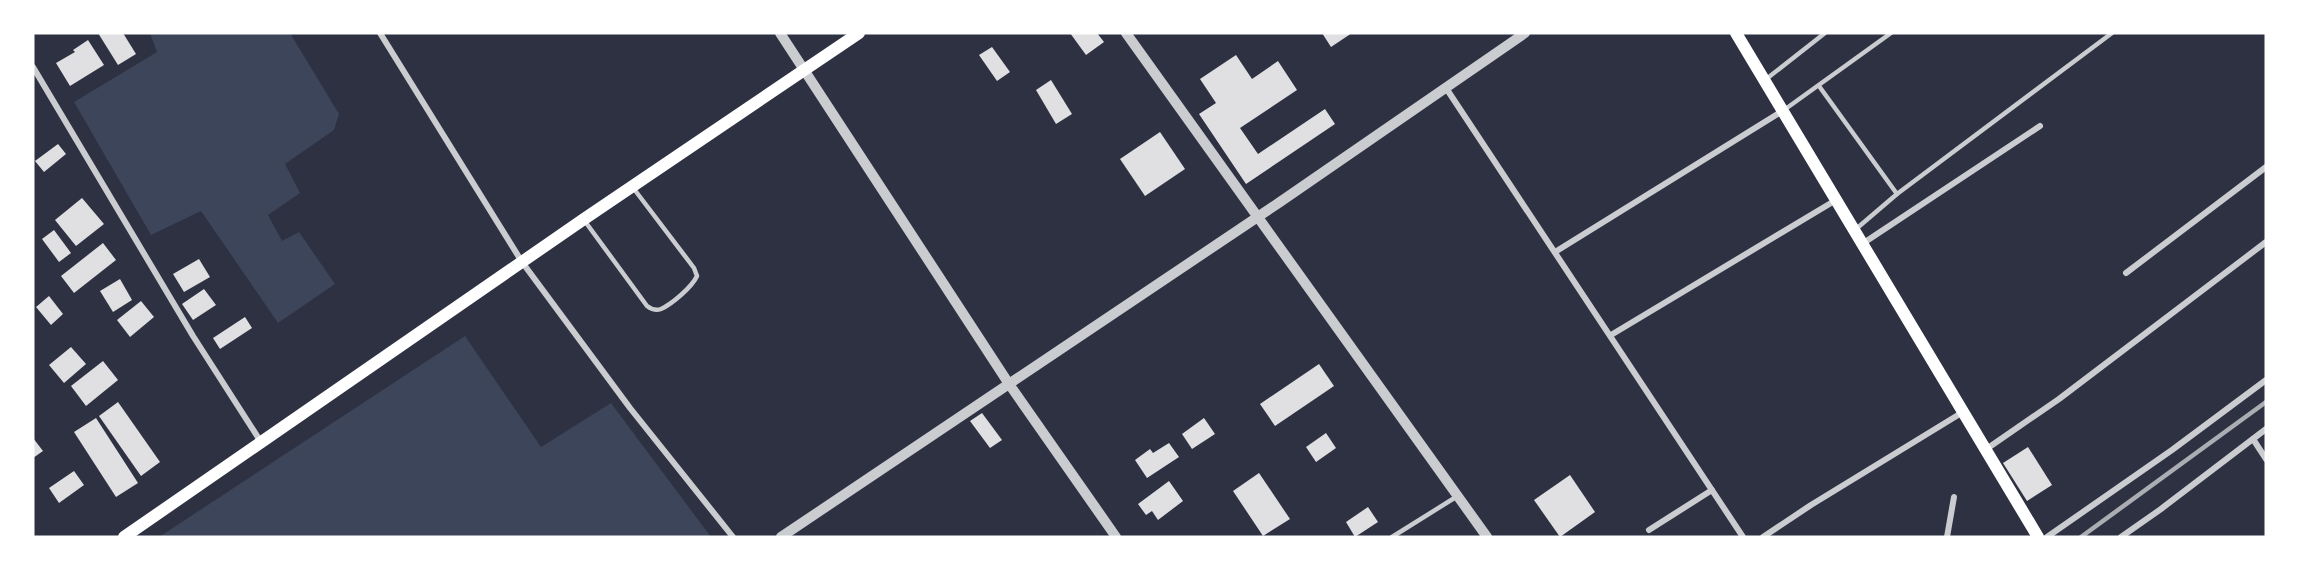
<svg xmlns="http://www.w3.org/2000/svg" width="2299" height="570" viewBox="0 0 2299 570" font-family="Arial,sans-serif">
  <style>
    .green { fill: #3c4559 }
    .building { fill: #e0e0e3 }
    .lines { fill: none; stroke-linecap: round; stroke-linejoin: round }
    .service { stroke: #caccd0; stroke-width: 4.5 }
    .minor { stroke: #caccd0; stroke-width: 6 }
    .tertiary { stroke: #caccd0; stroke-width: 10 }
    .secondary { stroke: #fff; stroke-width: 12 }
    .rail { stroke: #abadb3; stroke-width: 4.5 }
  </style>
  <rect width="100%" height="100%" fill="#2d3142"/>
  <g class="green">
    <polygon points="150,33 290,33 339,114 334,130 285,164 300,193 268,215 282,241 299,232 335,284 278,323 201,211 151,235 74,102 157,52"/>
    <polygon points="465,336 541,447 611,403 711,537 159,537"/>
  </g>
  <g class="building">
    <polygon points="98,33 123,33 136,54 118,65"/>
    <polygon points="1070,33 1097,33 1104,42 1086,55"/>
    <polygon points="1322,33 1352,33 1331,47"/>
    <polygon points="88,40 104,65 70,86 56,63 75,52 73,50"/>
    <polygon points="992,47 1010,72 997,81 979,55"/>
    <polygon points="1236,55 1252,79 1278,61 1297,90 1240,128 1258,154 1325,109 1335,124 1246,184 1199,114 1216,103 1200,79"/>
    <polygon points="1051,80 1072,114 1056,124 1036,90"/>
    <polygon points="1160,132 1185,169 1145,196 1120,159"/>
    <polygon points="58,144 66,154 44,172 35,161"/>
    <polygon points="82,198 104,224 76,246 55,220"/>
    <polygon points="54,230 71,253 59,262 42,239"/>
    <polygon points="103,243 116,260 74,293 61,276"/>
    <polygon points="199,259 210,277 184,292 173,274"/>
    <polygon points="120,279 132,300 113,312 100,291"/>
    <polygon points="204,289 216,305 193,320 182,304"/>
    <polygon points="49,296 63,314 51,325 36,307"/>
    <polygon points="141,301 154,317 130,337 117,320"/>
    <polygon points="245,317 252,328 220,349 213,338"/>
    <polygon points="71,347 86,364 64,383 49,365"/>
    <polygon points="103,361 118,380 86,406 71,386"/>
    <polygon points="1319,364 1334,386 1275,426 1260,404"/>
    <polygon points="118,402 160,462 141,476 99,416"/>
    <polygon points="982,413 1002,440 990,448 970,421"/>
    <polygon points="96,418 138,483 116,497 74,432"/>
    <polygon points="1204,418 1215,434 1192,449 1182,434"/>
    <polygon points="1326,433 1336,448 1316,462 1306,447"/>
    <polygon points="33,438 43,451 33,458"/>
    <polygon points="1169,443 1179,457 1147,478 1135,460 1150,449 1153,453"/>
    <polygon points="2028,447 2052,485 2027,501 2003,463"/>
    <polygon points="74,471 84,485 59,503 49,488"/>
    <polygon points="1259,473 1290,519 1263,536 1233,491"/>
    <polygon points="1570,475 1595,512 1560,537 1534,500"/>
    <polygon points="1169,481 1183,501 1158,520 1152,511 1146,515 1138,504"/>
    <polygon points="1368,507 1378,522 1355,537 1346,522"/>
  </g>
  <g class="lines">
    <g class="service">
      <polyline points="1765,80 1825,33"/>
      <polyline points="1819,86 1897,194"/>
      <polyline points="1784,110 1891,33"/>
      <path d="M 584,220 L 647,306 C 651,309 656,311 661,309 C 672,304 692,287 697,276 L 694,268 L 634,189"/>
      <polyline points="1856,229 1897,194 2112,33"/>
      <polyline points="1392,537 1456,497"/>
    </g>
    <g class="minor">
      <polyline points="380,33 522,262 630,408 733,537"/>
      <polyline points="33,67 193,336 261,442"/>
      <polyline points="1446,88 1743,537"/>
      <polyline points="1862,244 2040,126"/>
      <polyline points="1555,252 1784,110"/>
      <polyline points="2126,273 2266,167"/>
      <polyline points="1611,335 1836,200"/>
      <polyline points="2253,439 2266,459"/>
      <polyline points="1985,450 2059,399 2266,242"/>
      <polyline points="1649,530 1712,490"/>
      <polyline points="1763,537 1811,505 1963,412"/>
      <polyline points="1947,537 1954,497"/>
      <polyline points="2047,537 2172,450 2266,380"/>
      <polyline points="2121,537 2161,509 2266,429"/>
    </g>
    <g class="tertiary">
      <polyline points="780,33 1009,384 1116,537"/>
      <polyline points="1126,33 1487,537"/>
      <polyline points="781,537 1280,202 1525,33"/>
    </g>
    <g class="secondary">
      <polyline points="1736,33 2038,537"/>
      <polyline points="124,537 584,219 859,33"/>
    </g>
    <polyline class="rail" points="2081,537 2266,402"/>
  </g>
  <rect width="2299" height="570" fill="none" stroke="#ffffff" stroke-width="69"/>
</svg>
